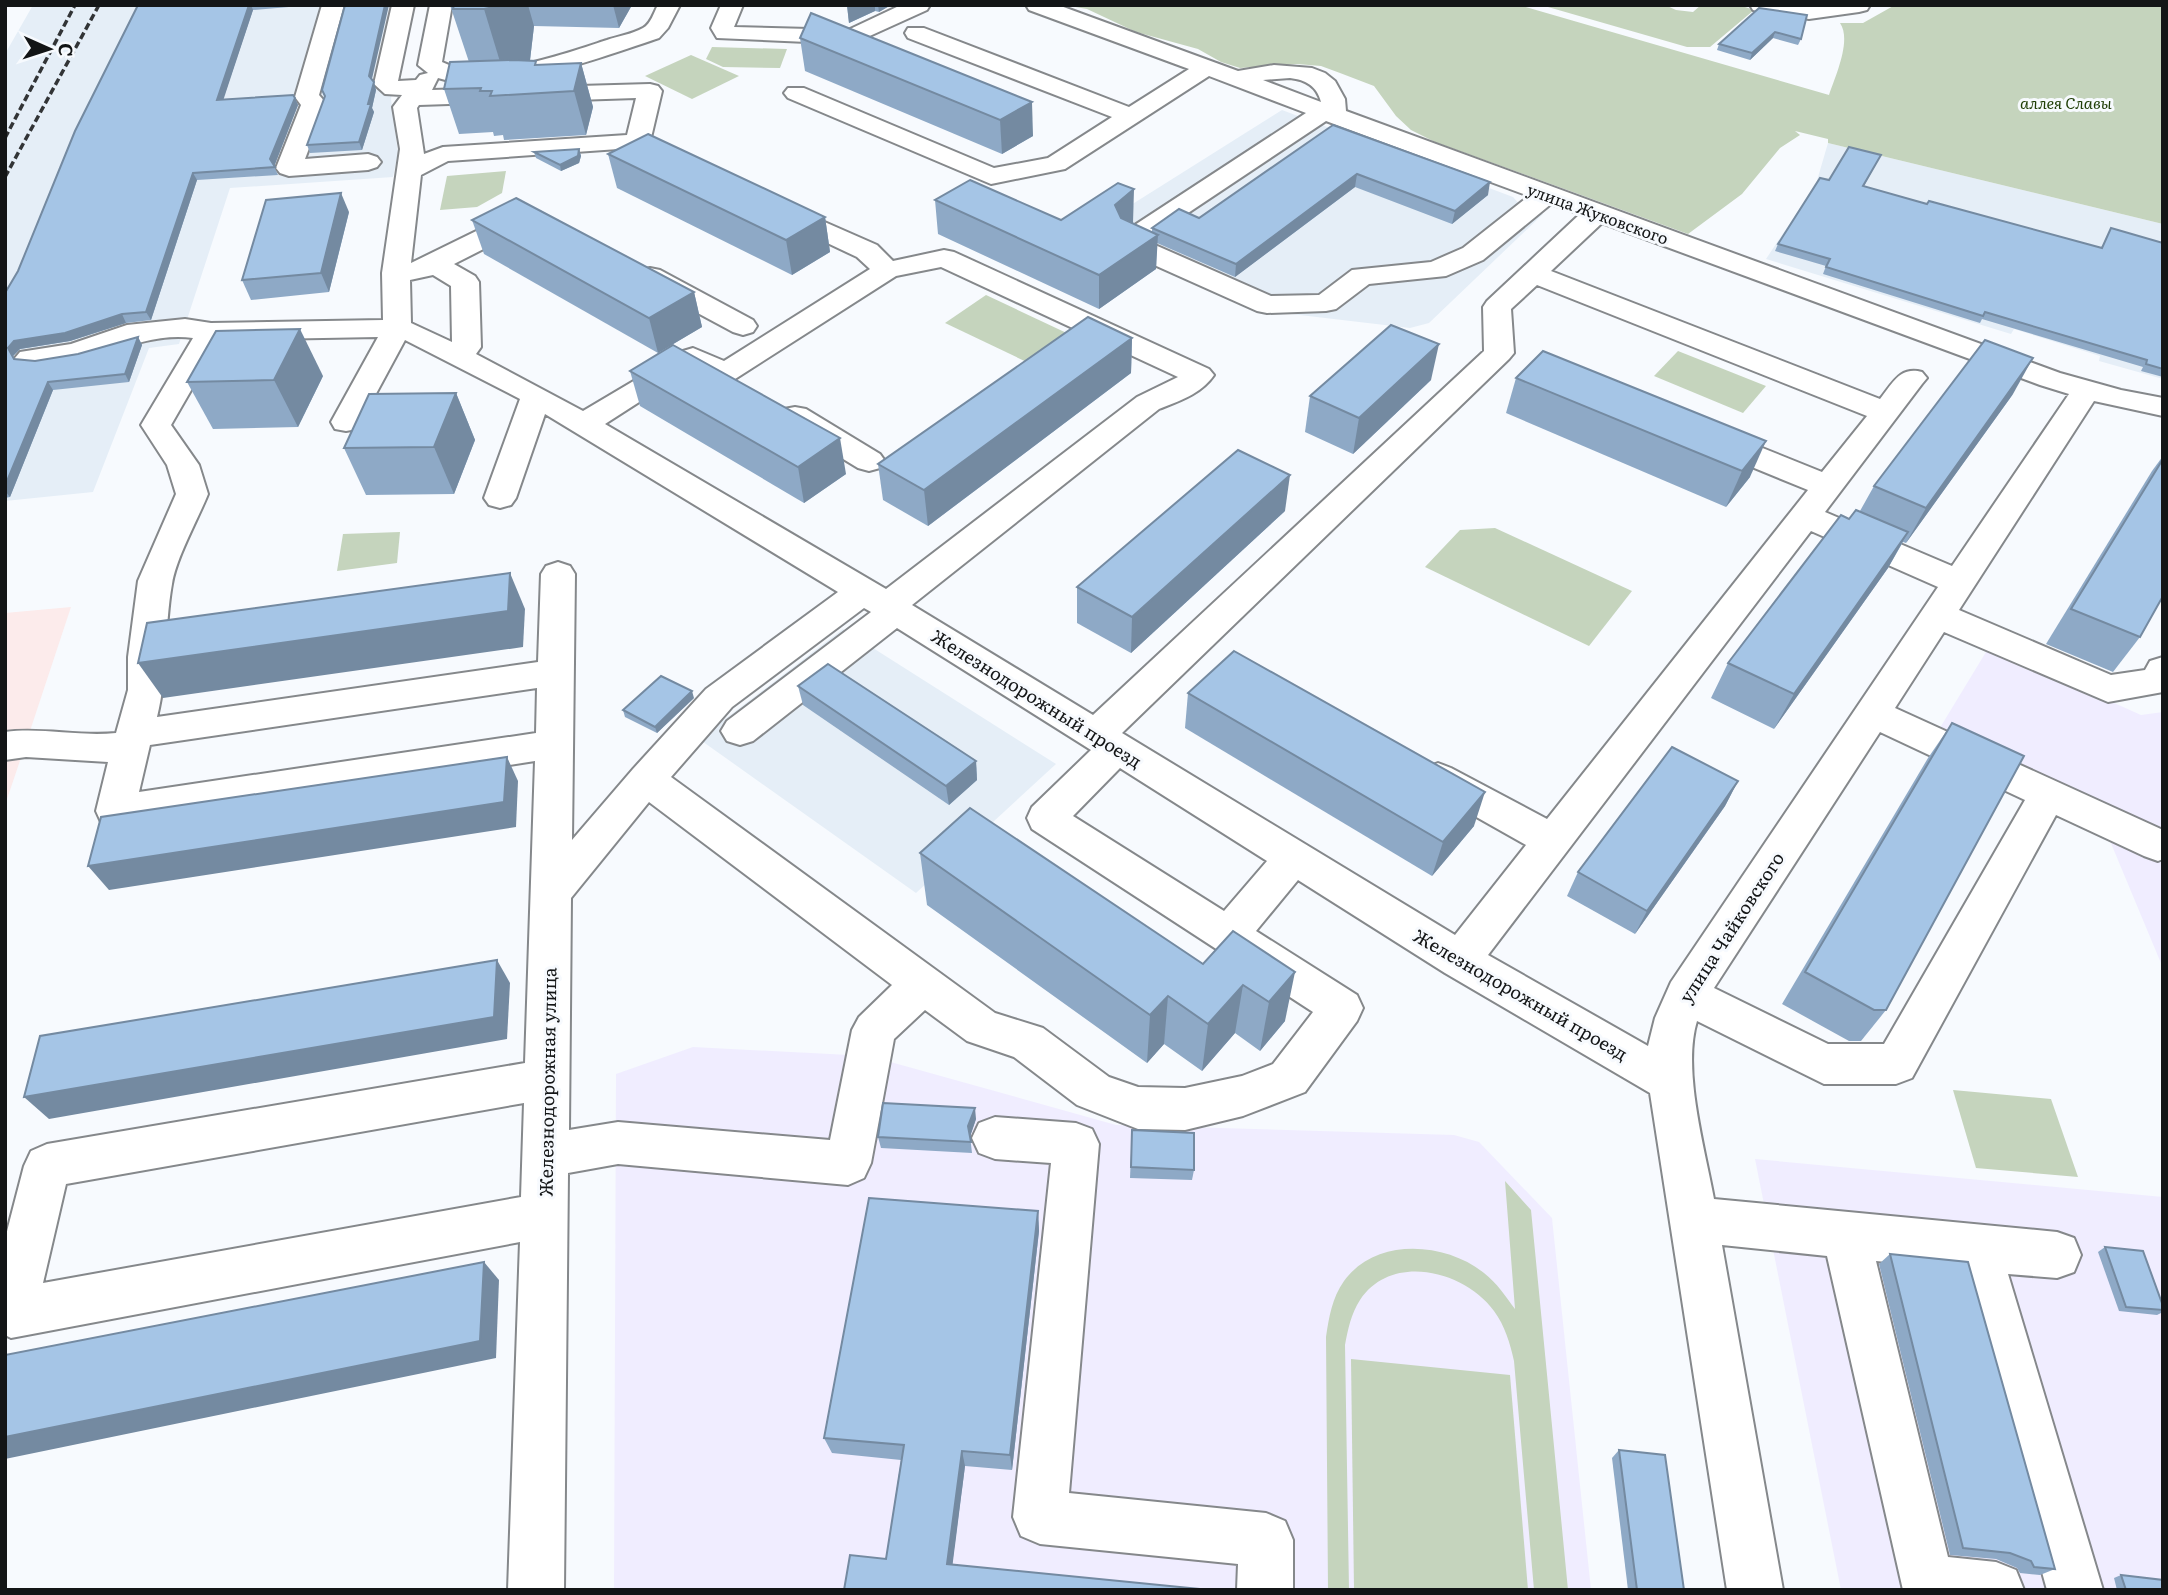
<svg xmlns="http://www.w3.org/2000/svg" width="2168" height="1595" viewBox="0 0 2168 1595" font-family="Literata,serif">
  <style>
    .commercial { fill: #fcebeb }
    .built { fill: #e5eef7 }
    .education { fill: #f0edff }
    .green { fill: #c5d4bd }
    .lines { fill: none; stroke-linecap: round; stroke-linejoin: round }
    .minor-casing { stroke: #85888b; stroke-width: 4 }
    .minor { fill: #fff; fill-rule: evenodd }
    .rail { stroke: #323436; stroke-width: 3.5; stroke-dasharray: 7 3.5; stroke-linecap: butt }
    .wall { fill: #8ea9c6 }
    .shaded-wall { fill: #748aa1 }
    .building { fill: #a5c5e6; stroke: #748aa1; stroke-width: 2 }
    .labels { text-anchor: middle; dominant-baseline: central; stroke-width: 6; stroke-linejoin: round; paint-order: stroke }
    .far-park-label { font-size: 16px; font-style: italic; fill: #1f3e06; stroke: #f7fafe }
    .far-street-label { font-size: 16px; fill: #131516; stroke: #f7fafe }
    .street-label { font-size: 18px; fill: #131516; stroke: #f7fafe }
  </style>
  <rect width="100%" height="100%" fill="#f7fafe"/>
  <polygon class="commercial" points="71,607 26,743 5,805 5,613"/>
  <g class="built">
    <polygon points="33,5 408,5 391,99 398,153 393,177 230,188 179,344 149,348 93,492 5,501 5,54"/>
    <polygon points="1282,110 1513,197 1521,206 1543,214 1429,323 1410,328 1257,310 1096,227"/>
    <polygon points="1828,143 2163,224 2163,379 2099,361 2100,356 2014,329 2011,334 1766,259 1816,184"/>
    <polygon points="843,629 1056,764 916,893 699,739"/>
  </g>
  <g class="education">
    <polygon points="1989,647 2141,715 2163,712 2163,968 2095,805 1938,731"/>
    <polygon points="693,1047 869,1056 1116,1125 1454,1135 1479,1142 1552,1218 1591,1590 614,1590 616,1074"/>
    <polygon points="1755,1159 2163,1197 2163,1590 1841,1590"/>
  </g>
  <g class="green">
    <path d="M 1064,5 L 1519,5 L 1829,95 C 1835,77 1852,40 1840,23 L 1863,23 L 1895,5 L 2163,5 L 2163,224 L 1828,143 L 1828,139 L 1795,131 L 1800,135 L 1780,148 L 1742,194 L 1688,234 L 1435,142 L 1411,130 L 1396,116 L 1374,86 L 1340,73 L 1321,66 L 1297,64 L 1240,68 L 1221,62 L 1198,49 L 1136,32 L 1087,9 Z"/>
    <polygon points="1541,5 1665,5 1676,10 1693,12 1701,5 1739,5 1754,10 1710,47 1687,47"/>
    <polygon points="712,47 787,49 780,68 723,67 706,59"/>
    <polygon points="691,55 739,76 692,99 645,76"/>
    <polygon points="506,171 502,193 477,207 440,210 447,176"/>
    <polygon points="986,295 1073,336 1033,365 945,323"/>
    <polygon points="1678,351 1766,386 1743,413 1654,376"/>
    <polygon points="1495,528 1632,591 1589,646 1425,567 1460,530"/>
    <polygon points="400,532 397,563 337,571 343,534"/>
    <polygon points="1953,1090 2051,1099 2078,1177 1976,1168"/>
    <path d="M 1505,1181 L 1531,1210 L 1568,1590 L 1534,1590 L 1514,1361 C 1510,1343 1505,1326 1494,1311 C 1465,1271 1392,1252 1360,1300 C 1351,1314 1348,1329 1345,1345 L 1349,1590 L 1328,1590 L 1326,1337 C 1329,1317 1332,1298 1344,1281 C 1376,1237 1445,1242 1484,1273 C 1497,1283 1506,1297 1515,1309 Z"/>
    <polygon points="1351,1359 1510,1375 1528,1590 1354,1590"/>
  </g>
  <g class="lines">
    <g class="minor-casing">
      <g id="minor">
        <polygon points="322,5 344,5 319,95 326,103 305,159 368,154 377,157 381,162 377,167 368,170 289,176 280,173 276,168 301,105 295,97"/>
        <path d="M 392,5 L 414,5 L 398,81 L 416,80 L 420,75 L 428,73 L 418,65 L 430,5 L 452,5 L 442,62 C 484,83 564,54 607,40 C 618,36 633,34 643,28 C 651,24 654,12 658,5 L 680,5 L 668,28 L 659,38 C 601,57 498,97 438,78 L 432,90 L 650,84 L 658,86 L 662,91 L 650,142 L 647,147 L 448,161 L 421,175 L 411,263 L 511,214 L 520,212 L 536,214 L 540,220 L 536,226 L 525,228 L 454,264 L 475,276 L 479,282 L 481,347 L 476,354 L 583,411 L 669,360 L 679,357 L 683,351 L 693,348 L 724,361 L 870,269 L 857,257 L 770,216 L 766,210 L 770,204 L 779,202 L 877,245 L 893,261 L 944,250 L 954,252 L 1209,369 L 1214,375 C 1201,394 1179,401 1159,409 L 912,605 L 1093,715 L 1484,351 L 1483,307 L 1487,301 L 1580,214 L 1551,204 L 1483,260 L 1446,276 L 1369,284 L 1336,309 L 1326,311 L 1267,313 L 1257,311 L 1123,251 L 1117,240 L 1121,234 L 1306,113 L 1209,76 L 1065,169 L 991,184 L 788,98 L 784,93 L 788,88 L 804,88 L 994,168 L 1048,158 L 1112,117 L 908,38 L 905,33 L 908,28 L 924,28 L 1129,107 L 1189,69 L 1029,10 L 1026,5 L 1058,5 L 1238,71 L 1274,65 L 1312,68 L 1325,73 L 1335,81 L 1345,99 L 1346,111 L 2060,373 L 2121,390 L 2163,398 L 2163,416 L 2094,401 L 1959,610 L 2111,675 L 2145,670 L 2150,661 L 2163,657 L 2163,692 L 2108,702 L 1944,632 L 1895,708 L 2163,830 L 2163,859 L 2158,861 L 2144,856 L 2056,815 L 1912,1078 L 1896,1084 L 1824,1084 L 1697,1021 C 1682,1070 1705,1149 1714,1199 L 2057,1232 L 2074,1238 L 2081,1255 L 2074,1272 L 2057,1278 L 2008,1274 L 2103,1590 L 2047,1590 L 1958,1269 L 1876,1261 L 1948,1557 L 1996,1562 L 2016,1570 L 2024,1590 L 1903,1590 L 1827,1256 L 1722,1245 L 1783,1590 L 1727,1590 L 1650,1093 L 1445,973 L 1298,880 L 1256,931 L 1357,995 L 1363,1008 L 1357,1021 L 1305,1092 L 1243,1116 L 1185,1130 L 1138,1129 L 1077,1105 L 1014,1057 L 967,1041 L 925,1010 L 894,1039 L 871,1163 L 864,1178 L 848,1185 L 618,1164 L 568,1173 L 564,1590 L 508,1590 L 520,1242 L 11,1338 L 5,1335 L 5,1239 L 24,1166 L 31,1151 L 47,1144 L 525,1063 L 535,761 L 115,826 L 101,822 L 96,811 L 108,762 L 26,757 L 5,760 L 5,732 C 42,727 79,737 116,733 L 128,690 L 128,657 L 138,581 L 176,494 L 167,465 L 141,425 L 193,338 C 135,329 73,378 20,364 L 15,358 L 20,352 L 71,344 L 127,325 L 185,319 L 211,323 L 383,320 L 382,273 L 400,149 L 393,107 L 402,95 L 385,94 L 374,84 ZM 1290,78 C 1306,80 1317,86 1321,102 L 1263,80 ZM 636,98 L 627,135 L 443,147 L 424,154 L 417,108 L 419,105 ZM 1326,121 L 1529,196 L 1463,248 L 1431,262 L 1352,270 L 1319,295 L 1271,296 L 1146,241 ZM 1602,223 L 2040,385 L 2069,394 L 1952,566 L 1825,512 L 1922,384 L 1927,378 L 1922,372 C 1900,366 1893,383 1880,399 L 1551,271 ZM 941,267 L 1178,377 L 1137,397 L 886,589 L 605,424 L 692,368 C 707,376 719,383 735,379 L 896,276 ZM 433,275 L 451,286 L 452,342 L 411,323 L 410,280 ZM 1537,285 L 1867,416 L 1822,472 L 1720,431 L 1709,428 L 1698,431 L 1694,438 L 1698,445 L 1808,490 L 1547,819 L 1451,768 L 1438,763 L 1425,768 L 1419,778 L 1425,788 L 1526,845 L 1455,935 L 1122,733 L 1509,359 L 1514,353 L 1511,309 ZM 378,337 L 331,422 L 335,429 L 346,431 L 357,429 L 405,340 L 520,399 L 484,498 L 489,505 L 500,508 L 511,505 L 516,498 L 545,414 L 838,592 L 706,689 L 633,769 L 572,840 L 575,574 L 570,566 L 558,562 L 546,566 L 541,574 L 538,662 L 157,717 C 168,674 164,628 172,584 C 176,558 198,519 208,494 L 199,465 L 171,425 L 220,340 ZM 1811,531 L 1938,587 L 1671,982 L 1655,1018 L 1648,1046 L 1488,955 ZM 864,608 L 871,612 L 727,721 L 721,731 L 727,741 L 740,745 L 753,741 L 897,628 L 1091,750 L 1032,807 L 1027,818 L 1032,829 L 1313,1012 L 1273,1064 L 1242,1076 L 1185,1088 L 1138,1087 L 1109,1077 L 1043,1028 L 995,1013 L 671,777 L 732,707 ZM 537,688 L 536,733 L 139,792 L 150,745 ZM 1880,732 L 2025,800 L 1884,1044 L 1828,1044 L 1714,988 ZM 1120,768 L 1267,861 L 1224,911 L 1073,816 ZM 649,802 L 892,985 L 859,1017 L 852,1030 L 830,1140 L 618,1122 L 569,1130 L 571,898 ZM 524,1103 L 521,1197 L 43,1283 L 66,1184 Z"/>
        <polygon points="721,5 743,5 734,27 848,30 901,5 930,5 927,10 852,44 717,38 711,28"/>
        <polygon points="1750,5 1870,5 1867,10 1859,12 1809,19 1761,12 1753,10"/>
        <polygon points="650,268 660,270 753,320 757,326 753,332 743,335 733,332 640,282 636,276 640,270"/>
        <polygon points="795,407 806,409 880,454 885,461 880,468 869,471 858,468 784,423 780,416 784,409"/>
        <polygon points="995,1117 1076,1123 1092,1129 1099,1144 1069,1493 1266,1513 1285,1521 1293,1540 1293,1590 1237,1590 1238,1564 1040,1544 1021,1536 1013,1517 1051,1163 995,1159 979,1153 972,1138 979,1123"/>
      </g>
    </g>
    <use href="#minor" class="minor"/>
    <g class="rail">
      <polyline points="5,138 75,5"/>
      <polyline points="5,177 99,5"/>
    </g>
  </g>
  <g class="wall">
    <polygon points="138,5 312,5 253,10 223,99 295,98 298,105 274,166 278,175 197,180 151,320 126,323 70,341 20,349 13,356 14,359 35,361 78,354 138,337 142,345 129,382 53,390 10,497 5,498 5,293 18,271"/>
    <polygon points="450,5 632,5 619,28 534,26 530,60 526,61 537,65 581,63 593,107 586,135 504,140 503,135 494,136 493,132 459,134 444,89 469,62"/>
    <polygon points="847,5 891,5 879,12 875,11 849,23"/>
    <polygon points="1759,8 1801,39 1798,45 1773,38 1750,60 1717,50 1719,44"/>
    <polygon points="811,13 1033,136 1002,154 805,71 800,38"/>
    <polygon points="372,80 376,90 372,108 374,112 362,150 310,153 307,145 325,98 322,90"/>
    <polygon points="1333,125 1488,195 1452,224 1355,187 1235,277 1157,243 1156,269 1099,309 938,234 935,200 1061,220 1133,223 1152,232 1152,228 1199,218"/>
    <polygon points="579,149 581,156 579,163 561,171 536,158 534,152"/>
    <polygon points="608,154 825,217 830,252 792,275 617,188"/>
    <polygon points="1881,155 1864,186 1927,204 2102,248 2111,228 2163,243 2163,377 2141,371 2143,367 1982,319 1980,323 1823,274 1826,266 1775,251 1778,244 1829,180"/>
    <polygon points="349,212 329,292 251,300 242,280"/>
    <polygon points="472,220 694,292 702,327 658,353 484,254"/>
    <polygon points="1132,338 1131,373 928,526 883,500 878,464"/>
    <polygon points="1543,351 1750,477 1726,507 1506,413 1516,378"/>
    <polygon points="630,371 846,474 804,503 640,406"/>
    <polygon points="323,376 298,427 213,429 187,382"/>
    <polygon points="1431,380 1353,454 1305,432 1310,396"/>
    <polygon points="456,393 475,440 454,494 366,495 344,448"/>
    <polygon points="2013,394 1906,543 1903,542 1888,568 1774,729 1711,698 1728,663 1849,519 1860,511 1874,486"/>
    <polygon points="2163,456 2140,637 2113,672 2046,644 2152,471"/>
    <polygon points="1285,511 1131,653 1077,623 1077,587"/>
    <polygon points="798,686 976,761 977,780 949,805 803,705"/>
    <polygon points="1188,693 1474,826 1432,876 1185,728"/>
    <polygon points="694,698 657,733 625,717 623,710"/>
    <polygon points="1952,723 1886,1010 1861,1041 1849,1041 1782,1004 1928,758"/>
    <polygon points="1738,781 1725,806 1635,934 1567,896 1578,872"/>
    <polygon points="920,853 1203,964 1233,931 1285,1021 1260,1051 1235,1033 1202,1071 1164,1044 1147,1063 927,905"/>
    <polygon points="976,1119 970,1136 972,1153 881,1148 878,1137"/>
    <polygon points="1132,1130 1194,1170 1192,1180 1130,1178"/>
    <polygon points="1038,1211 1039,1231 1012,1470 965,1466 952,1565 886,1559 901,1460 832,1453 824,1438"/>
    <polygon points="2105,1247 2163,1306 2163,1312 2157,1315 2119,1311 2098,1252"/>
    <polygon points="1890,1254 2055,1569 2040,1575 2020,1573 2017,1568 1996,1559 1950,1555 1879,1264"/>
    <polygon points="1619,1450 1684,1590 1628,1590 1612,1458"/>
    <polygon points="2121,1575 2163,1590 2117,1590 2114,1578"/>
  </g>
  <g class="shaded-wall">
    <polygon points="249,5 251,5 253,10 221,107 217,100"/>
    <polygon points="385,5 389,5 371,83 369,76"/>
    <polygon points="504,5 528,5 534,26 530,60 501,65 484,9"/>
    <polygon points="613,5 632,5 619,28"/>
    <polygon points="847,5 875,5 875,11 849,23"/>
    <polygon points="878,5 891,5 879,12"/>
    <polygon points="1775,32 1773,38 1750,60 1752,53"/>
    <polygon points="581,63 593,107 586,135 574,91"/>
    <polygon points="374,82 376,90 372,108 374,112 362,150 359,142"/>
    <polygon points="295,98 298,105 274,167 270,159"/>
    <polygon points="1032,102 1033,136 1002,154 1000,120"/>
    <polygon points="579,149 581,156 579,163 561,171 560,165"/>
    <polygon points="193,173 197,180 151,320 146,312"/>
    <polygon points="1357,174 1355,187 1235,277 1236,264"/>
    <polygon points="1490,182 1488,195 1452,224 1455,211"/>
    <polygon points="1134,189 1133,223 1115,239 1115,205"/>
    <polygon points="341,193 349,212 329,292 321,273"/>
    <polygon points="825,217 830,252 792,275 786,240"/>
    <polygon points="1158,235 1156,269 1099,309 1099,275"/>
    <polygon points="694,292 702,327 658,353 649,318"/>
    <polygon points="122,314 126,323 70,341 20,349 13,356 8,348 14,341"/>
    <polygon points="300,329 323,376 298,427 274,380"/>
    <polygon points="138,337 142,345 129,382 125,374"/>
    <polygon points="1132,338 1131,373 928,526 924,490"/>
    <polygon points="1439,344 1431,380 1353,454 1359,418"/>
    <polygon points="2033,358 2013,394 1906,543 1926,508"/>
    <polygon points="48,382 53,390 10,497 5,491 5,486"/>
    <polygon points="456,393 475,440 454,494 434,447"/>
    <polygon points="840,438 846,474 804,503 798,467"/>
    <polygon points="1766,441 1750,477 1726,507 1742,471"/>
    <polygon points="1290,475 1285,511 1131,653 1132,617"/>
    <polygon points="1908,532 1888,568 1774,729 1794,694"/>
    <polygon points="510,573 525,609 523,647 163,698 138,663"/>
    <polygon points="692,691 694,698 657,733 655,727"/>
    <polygon points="507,757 518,781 516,827 109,890 88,866"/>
    <polygon points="976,761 977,780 949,805 946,786"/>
    <polygon points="1738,781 1725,806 1635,934 1647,911"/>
    <polygon points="1485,792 1474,826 1432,876 1443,842"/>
    <polygon points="497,960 510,983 507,1039 49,1119 24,1097"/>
    <polygon points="1295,972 1285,1021 1260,1051 1269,1002"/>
    <polygon points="1243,985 1235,1033 1202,1071 1208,1024"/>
    <polygon points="1168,996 1164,1044 1147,1063 1150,1015"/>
    <polygon points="975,1108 976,1119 970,1137 968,1126"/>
    <polygon points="1038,1211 1039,1231 1012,1470 1010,1455"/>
    <polygon points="484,1262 499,1280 496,1358 5,1459 5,1437"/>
    <polygon points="962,1451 965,1466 951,1577 947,1564"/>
  </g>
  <g class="building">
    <polygon points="138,5 249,5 217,100 293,95 295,98 270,159 275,167 193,173 146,312 122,314 65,333 14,341 8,348 14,359 35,361 78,354 138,337 125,374 48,382 5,486 5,293 18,271 75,131"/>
    <polygon points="345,5 385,5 369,76 374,82 368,104 371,104 359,142 307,145 325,96 322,90"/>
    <polygon points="454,5 504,5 484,9 453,9"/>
    <polygon points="1759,8 1807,15 1801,39 1775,32 1752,53 1719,44"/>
    <polygon points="811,13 1032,102 1000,120 800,38"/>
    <polygon points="513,60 536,61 535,65 581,63 574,91 490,96 492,91 480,91 481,88 444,89 450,62"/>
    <polygon points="1333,125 1490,182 1455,211 1357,174 1236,264 1152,228 1179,209 1199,218"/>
    <polygon points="648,134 825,217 786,240 608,154"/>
    <polygon points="1849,147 1881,155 1863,186 1927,204 1929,201 2102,248 2111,228 2163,243 2163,369 2146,364 2147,360 1985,312 1983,316 1826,267 1830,259 1778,244 1820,178 1829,180"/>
    <polygon points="579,149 578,156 560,165 534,152"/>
    <polygon points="970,180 1061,220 1118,183 1134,189 1115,205 1121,218 1158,235 1099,275 935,200"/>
    <polygon points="341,193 321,273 242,280 266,200"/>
    <polygon points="516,198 694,292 649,318 472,220"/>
    <polygon points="1088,317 1132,338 924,490 878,464"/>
    <polygon points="1391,325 1439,344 1359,418 1310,396"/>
    <polygon points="300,329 274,380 187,382 216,331"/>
    <polygon points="1985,340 2033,358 1926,508 1874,486"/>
    <polygon points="673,345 840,438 798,467 630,371"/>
    <polygon points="1543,351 1766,441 1742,471 1516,378"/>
    <polygon points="456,393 434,447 344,448 369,394"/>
    <polygon points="1238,450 1290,475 1132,617 1077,587"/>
    <polygon points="2163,459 2163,596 2140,637 2071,609"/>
    <polygon points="1856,510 1908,532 1794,694 1728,663 1841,515 1849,519"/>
    <polygon points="510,573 508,611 138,663 147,623"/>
    <polygon points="1234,651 1485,792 1443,842 1188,693"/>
    <polygon points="828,664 976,761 946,786 798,686"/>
    <polygon points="661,676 692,691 655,727 623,710"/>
    <polygon points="1952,723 2024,756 1886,1010 1874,1010 1805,972"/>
    <polygon points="1672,747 1738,781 1647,911 1578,872"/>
    <polygon points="507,757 504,802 88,866 101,817"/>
    <polygon points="970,808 1203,964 1233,931 1295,972 1269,1002 1243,985 1208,1024 1168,996 1150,1015 920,853"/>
    <polygon points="497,960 494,1017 24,1097 40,1036"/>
    <polygon points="883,1103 975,1108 968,1126 971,1142 878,1137"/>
    <polygon points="1132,1130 1194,1133 1194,1170 1131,1167"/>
    <polygon points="869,1198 1038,1211 1010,1455 962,1451 947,1564 1210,1590 844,1590 850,1555 886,1559 904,1445 824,1438"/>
    <polygon points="2105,1247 2143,1251 2163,1306 2163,1310 2126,1307"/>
    <polygon points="1890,1254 1968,1262 2055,1569 2034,1567 2031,1561 2010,1553 1963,1548"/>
    <polygon points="484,1262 480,1341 5,1437 5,1355"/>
    <polygon points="1619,1450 1665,1455 1684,1590 1637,1590"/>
    <polygon points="2121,1575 2163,1580 2163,1590 2126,1590"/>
  </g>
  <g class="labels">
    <g class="far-park-label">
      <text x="2066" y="102">аллея Славы</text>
    </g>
    <g class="far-street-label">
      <text transform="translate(1598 213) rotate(20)">улица Жуковского</text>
    </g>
    <g class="street-label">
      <text transform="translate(1037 698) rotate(32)">Железнодорожный проезд</text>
      <text transform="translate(1731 927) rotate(-57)">улица Чайковского</text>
      <text transform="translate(1521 994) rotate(30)">Железнодорожный проезд</text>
      <text transform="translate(547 1082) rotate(-89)">Железнодорожная улица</text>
    </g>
  </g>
  <rect width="2168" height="1595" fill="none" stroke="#131516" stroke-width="14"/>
  <g transform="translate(49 49) rotate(93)" stroke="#f7fafe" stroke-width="5" paint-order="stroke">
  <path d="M0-5L12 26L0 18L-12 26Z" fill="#131516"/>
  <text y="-10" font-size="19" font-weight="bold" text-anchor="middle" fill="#131516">С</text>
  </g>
</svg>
